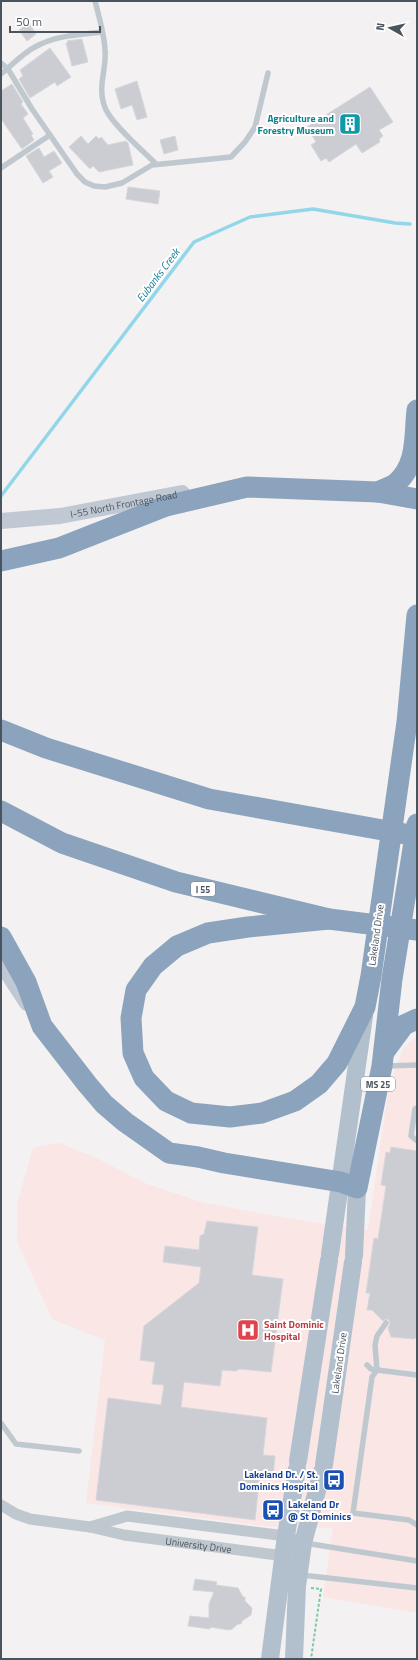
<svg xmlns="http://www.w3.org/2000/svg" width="418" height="1660" viewBox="0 0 418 1660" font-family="'Titillium Web',sans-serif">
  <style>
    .medical { fill: #fae6e4 }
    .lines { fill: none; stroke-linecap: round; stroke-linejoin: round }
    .stream { stroke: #92d7e9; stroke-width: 3.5 }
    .building { fill: #cbcdd3; stroke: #d5d7dc }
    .path { stroke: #7ccaa4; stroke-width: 2; stroke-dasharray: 3 2; stroke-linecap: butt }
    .lane { stroke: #c0c8cf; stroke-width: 5.5 }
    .street { stroke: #c0c8cf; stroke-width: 11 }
    .secondary { stroke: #c0c9d3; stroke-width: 16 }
    .primary { stroke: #b2c0ce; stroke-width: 18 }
    .highway { stroke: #8ba3bd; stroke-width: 21 }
    .labels { text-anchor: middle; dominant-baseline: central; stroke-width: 4; stroke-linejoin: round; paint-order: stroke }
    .shield { fill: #fff; stroke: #80878e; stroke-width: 1 }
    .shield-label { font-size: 9px; font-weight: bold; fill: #4a545e }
    .culture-label { font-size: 10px; font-weight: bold; fill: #0d838f; stroke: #fff; text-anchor: end }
    .street-label { font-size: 10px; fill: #4a545e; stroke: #fff }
    .health-label { font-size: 10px; font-weight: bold; fill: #be3a42; stroke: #fff; text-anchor: start }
    .transit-label { font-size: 10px; font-weight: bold; fill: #164399; stroke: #fff; text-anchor: end }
    .water-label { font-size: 11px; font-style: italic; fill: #137c98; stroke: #fff }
  </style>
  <rect width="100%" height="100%" fill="#f3f1f1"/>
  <polygon class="medical" points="416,1037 417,1037 417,1613 323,1597 333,1528 264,1526 86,1503 105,1340 52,1319 17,1241 18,1201 33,1148 59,1143 98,1159 147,1184 204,1203 304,1221 368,1230 389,1086 404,1047"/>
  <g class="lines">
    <polyline class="stream" points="1,496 194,242 250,217 313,209 395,223 410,224"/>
  </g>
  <g class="building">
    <polygon points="29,23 36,34 27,41 19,30"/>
    <polygon points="82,39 88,62 72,66 66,43 68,42 67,41"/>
    <polygon points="50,48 71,77 57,86 55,82 30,98 19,79 23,76 20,70"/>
    <polygon points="137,81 147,117 137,120 132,105 121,109 115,89"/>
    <polygon points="12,84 23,102 21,104 28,114 23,118 33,134 31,135 34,140 22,149 1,119 1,91"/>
    <polygon points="370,87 393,122 379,130 383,136 379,139 380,142 362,153 356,144 329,162 326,158 321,161 311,145 316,142 307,127"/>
    <polygon points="81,136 88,144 96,136 99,139 101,137 108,145 126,141 128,143 133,165 99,172 93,166 90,169 69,147"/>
    <polygon points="175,136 178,150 164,154 160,140"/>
    <polygon points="39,148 44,157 54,151 62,163 49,171 53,177 43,183 26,156"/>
    <polygon points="128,187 160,191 158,204 126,199"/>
    <polygon points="391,1147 417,1151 417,1337 414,1339 391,1337 388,1328 390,1324 389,1320 386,1319 383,1321 372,1310 367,1310 370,1293 366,1293 374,1238 378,1239 386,1186 381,1185 386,1152 390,1153"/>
    <polygon points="207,1221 258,1227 252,1275 283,1279 271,1372 239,1369 236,1371 222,1370 220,1386 184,1382 181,1407 267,1418 263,1455 275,1456 273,1476 260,1474 255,1520 96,1500 108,1398 161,1405 164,1385 152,1384 155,1362 140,1360 144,1326 199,1283 201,1267 163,1262 165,1246 199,1250 200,1236 204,1234"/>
    <polygon points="195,1579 217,1582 216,1585 238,1588 243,1597 245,1597 245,1601 252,1608 251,1615 242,1621 241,1624 238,1624 232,1629 229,1630 210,1627 210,1629 188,1626 190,1616 209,1618 209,1604 214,1592 193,1590"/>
  </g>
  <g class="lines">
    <polyline class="path" points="311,1588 321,1589 311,1659"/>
    <g class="lane">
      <path d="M 95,1 C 99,17 104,33 105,49 C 107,71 96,87 106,110 C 115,127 142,150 156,164"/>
      <polyline points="1,63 8,69 32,109 77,174 85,182 94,186 105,187 122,183 152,165 231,157 245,142 255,127 268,73"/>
      <path d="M 1,74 C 12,65 23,53 35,47 C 56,35 79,35 102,32"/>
      <polyline points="1,168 50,135"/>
      <polyline points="386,1066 417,1065"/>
      <polyline points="417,1108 415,1109 411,1136 417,1141"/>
      <polyline points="386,1323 377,1336 375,1345 377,1370 372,1377 353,1513 409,1520 417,1525"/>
      <polyline points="367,1365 371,1369 377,1370 417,1375"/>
      <polyline points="1,1423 16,1444 79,1451"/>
      <polyline points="305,1543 417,1561"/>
      <polyline points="301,1575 417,1588"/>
    </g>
    <g class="street">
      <path id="s1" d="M 1,1505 L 16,1514 L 30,1519 L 90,1527 L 124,1535 L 284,1556 L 287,1560"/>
      <polyline points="90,1527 127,1516 286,1536 292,1538"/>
    </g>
    <g class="secondary">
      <path id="s2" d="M 1,521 L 60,516 L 182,493"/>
      <polyline points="1,963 27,1003"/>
    </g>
    <g class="primary">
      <polyline points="330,1254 364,1016"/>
      <polyline points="354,1256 357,1188"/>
      <polyline points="298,1461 329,1260"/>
      <polyline points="324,1465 353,1262"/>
      <polyline points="270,1659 286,1536 297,1469"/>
      <polyline points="294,1659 297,1586 303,1543 322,1472"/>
    </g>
    <g class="highway">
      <path d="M 378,492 C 384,489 390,487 395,484 C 418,466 414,436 417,410"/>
      <polyline points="1,561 59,548 166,506 247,487 378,492 417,499"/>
      <polyline points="1,730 46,748 209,799 405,834"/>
      <polyline points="1,811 62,843 176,882 329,919 417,930"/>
      <polyline points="329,919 248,927 208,933 177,946 153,966 136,990 131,1018 133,1053 144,1078 166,1101 191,1113 230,1117 262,1113 295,1101 319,1084 337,1063 365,1007 371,976 407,722 417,615"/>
      <polyline points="1,937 26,982 42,1026 87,1084 104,1104 125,1122 169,1153 198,1157 224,1163 341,1182 357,1188 382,1066 392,979 417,824"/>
      <polyline points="384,1052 404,1025 417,1019"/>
    </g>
  </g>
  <defs>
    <g id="building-square" transform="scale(1.15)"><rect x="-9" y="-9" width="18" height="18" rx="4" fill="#0f9aa8" stroke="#fff"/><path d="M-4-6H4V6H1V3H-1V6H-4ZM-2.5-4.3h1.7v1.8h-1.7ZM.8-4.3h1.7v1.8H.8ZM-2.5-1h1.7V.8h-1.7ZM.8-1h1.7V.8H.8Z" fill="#fff"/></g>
    <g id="hospital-square" transform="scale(1.15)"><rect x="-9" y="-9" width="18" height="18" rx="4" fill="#e0444e" stroke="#fff"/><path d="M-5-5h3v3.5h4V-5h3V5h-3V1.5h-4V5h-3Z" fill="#fff"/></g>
    <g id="bus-square" transform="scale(1.15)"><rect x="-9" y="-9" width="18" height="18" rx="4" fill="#1a4fb4" stroke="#fff"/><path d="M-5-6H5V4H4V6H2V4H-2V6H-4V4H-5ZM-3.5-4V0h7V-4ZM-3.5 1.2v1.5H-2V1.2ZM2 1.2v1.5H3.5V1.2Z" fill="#fff"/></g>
  </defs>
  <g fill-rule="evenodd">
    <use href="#building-square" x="350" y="124"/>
    <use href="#hospital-square" x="248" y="1330"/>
    <use href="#bus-square" x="334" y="1480"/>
    <use href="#bus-square" x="273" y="1510"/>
  </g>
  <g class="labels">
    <g class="shield">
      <rect x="191" y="882" width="24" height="14" rx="3"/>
      <rect x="361" y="1077" width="34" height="14" rx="3"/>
    </g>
    <g class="shield-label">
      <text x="203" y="889">I 55</text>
      <text x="378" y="1084">MS 25</text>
    </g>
    <g class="culture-label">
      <text x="334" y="118">Agriculture and<tspan x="334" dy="12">Forestry Museum</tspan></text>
    </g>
    <g class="street-label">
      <text stroke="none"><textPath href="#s2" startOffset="124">I-55 North Frontage Road</textPath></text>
      <text transform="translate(376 935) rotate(-82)">Lakeland Drive</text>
      <text transform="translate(339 1363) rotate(-82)">Lakeland Drive</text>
      <text stroke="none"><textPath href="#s1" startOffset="203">University Drive</textPath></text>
    </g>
    <g class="health-label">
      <text x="264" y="1324">Saint Dominic<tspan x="264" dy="12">Hospital</tspan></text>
    </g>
    <g class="transit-label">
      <text x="318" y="1474">Lakeland Dr. / St.<tspan x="318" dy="12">Dominics Hospital</tspan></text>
      <text x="288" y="1504" text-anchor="start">Lakeland Dr<tspan x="288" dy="12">@ St Dominics</tspan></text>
    </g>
    <g class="water-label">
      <text transform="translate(158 275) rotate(-53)">Eubanks Creek</text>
    </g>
  </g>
  <rect width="418" height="1660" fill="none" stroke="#4a545e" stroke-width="4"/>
  <g transform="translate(390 28) rotate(278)" stroke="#ffffff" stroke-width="3" paint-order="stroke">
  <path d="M0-3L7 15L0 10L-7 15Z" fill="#4a545e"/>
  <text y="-6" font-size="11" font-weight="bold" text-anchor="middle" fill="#4a545e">N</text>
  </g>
  <path d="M10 26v6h90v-6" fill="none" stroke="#4a545e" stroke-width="2"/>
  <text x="16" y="26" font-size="12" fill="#4a545e" stroke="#ffffff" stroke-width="3" paint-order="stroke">50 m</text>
</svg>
